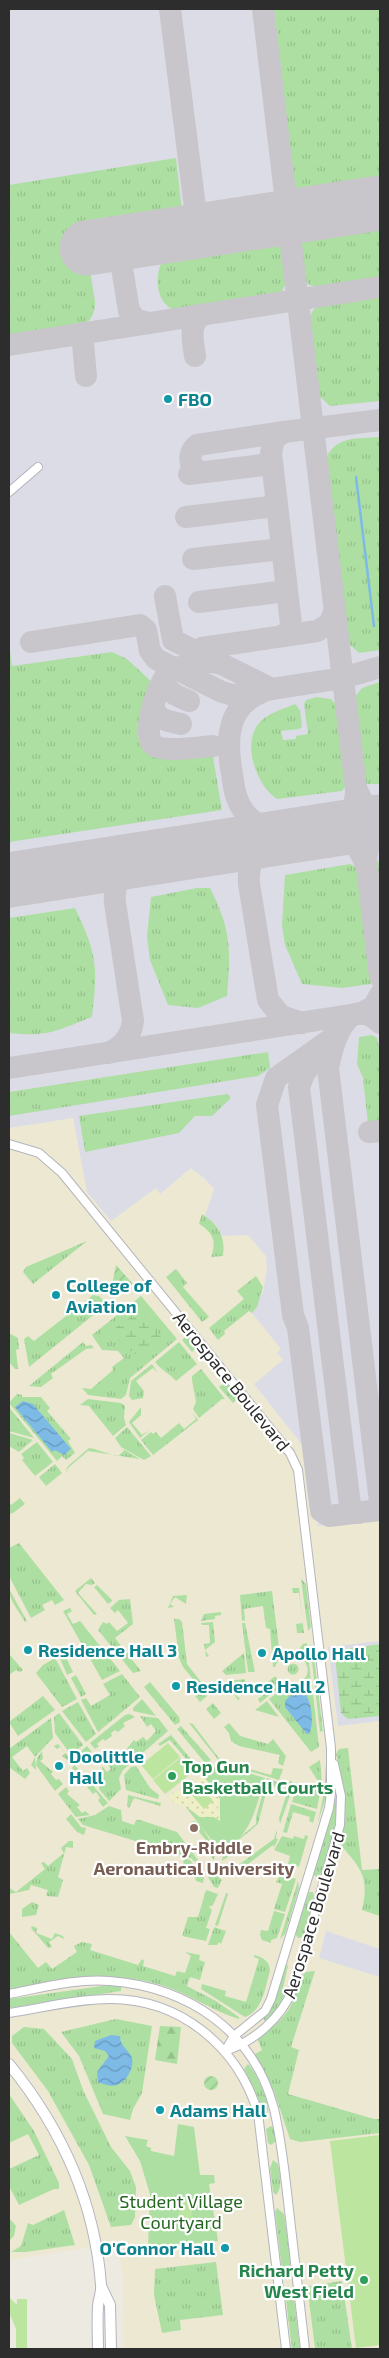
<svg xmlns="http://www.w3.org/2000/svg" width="389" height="2358" viewBox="0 0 389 2358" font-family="'Exo 2',sans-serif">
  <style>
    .education { fill: #ede8d2 }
    .airport { fill: #dcdce6 }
    .grass { fill: url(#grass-tufts) }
    .forest { fill: url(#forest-firs) }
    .wetland { fill: url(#wetland-marsh) }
    .sand { fill: url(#sand-dots) }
    .park { fill: #addfa2 }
    .garden { fill: url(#garden-furrows) }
    .pitch { fill: #bce59f }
    .water { fill: url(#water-waves) }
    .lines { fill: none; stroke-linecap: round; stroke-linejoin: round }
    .stream { stroke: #7dbae6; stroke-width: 2.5 }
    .taxiway { stroke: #c8c6cb; stroke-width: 22 }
    .runway { stroke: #c8c6cb; stroke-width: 55 }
    .minor-casing { stroke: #b4b4bf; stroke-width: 10 }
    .secondary-casing { stroke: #b4b4bf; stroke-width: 12 }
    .minor { stroke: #fff; stroke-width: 8 }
    .secondary { stroke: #fff; stroke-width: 10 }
    .culture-dot { fill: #0f9aa8; stroke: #fff; stroke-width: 2 }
    .leisure-dot { fill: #2e9e5b; stroke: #fff; stroke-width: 2 }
    .education-dot { fill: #8d6e63; stroke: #fff; stroke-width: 2 }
    .labels { text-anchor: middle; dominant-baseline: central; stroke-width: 4.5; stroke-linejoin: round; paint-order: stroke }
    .culture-label { font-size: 18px; font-weight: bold; fill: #0d838f; stroke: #fff; text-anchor: start }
    .street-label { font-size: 18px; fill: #2d2d2d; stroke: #fff }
    .leisure-label { font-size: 18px; font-weight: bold; fill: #27864d; stroke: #fff; text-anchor: start }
    .education-label { font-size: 18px; font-weight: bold; fill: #785e54; stroke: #fff }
    .park-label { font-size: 18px; fill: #256621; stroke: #fff }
  </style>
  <defs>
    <pattern id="grass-tufts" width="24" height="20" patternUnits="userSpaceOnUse" patternTransform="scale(1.25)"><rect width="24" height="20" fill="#addfa2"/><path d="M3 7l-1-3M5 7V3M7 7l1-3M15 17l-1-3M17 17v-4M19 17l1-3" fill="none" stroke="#95c08c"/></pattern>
    <pattern id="forest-firs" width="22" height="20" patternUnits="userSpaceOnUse" patternTransform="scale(1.25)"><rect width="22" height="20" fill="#addfa2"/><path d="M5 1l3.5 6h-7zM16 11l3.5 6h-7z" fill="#95c08c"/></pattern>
    <pattern id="wetland-marsh" width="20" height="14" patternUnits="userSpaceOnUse" patternTransform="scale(1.25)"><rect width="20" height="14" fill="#addfa2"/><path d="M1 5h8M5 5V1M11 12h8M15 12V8" fill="none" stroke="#95c08c"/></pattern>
    <pattern id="sand-dots" width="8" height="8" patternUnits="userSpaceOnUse" patternTransform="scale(1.25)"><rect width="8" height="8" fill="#efefc7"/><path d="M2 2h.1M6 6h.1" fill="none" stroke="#cdcdab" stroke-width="1.8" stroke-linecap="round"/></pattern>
    <pattern id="garden-furrows" width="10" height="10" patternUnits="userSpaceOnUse" patternTransform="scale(1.25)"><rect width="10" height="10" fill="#addfa2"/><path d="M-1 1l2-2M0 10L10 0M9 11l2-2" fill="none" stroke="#95c08c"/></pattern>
    <pattern id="water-waves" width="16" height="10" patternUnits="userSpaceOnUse" patternTransform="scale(1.25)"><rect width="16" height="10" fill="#7dbae6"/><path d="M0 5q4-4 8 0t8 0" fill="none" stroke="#6798bb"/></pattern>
  </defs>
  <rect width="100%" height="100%" fill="#edeae1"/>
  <polygon class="education" points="73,1118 87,1192 111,1220 156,1188 161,1194 192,1168 214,1189 222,1236 248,1235 266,1256 267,1270 263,1292 252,1313 282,1349 284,1360 254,1385 310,1455 318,1526 380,1519 380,1641 328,1648 338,1726 380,1721 380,1949 326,1931 319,1958 380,1977 380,2349 124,2349 123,2280 118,2243 9,2260 9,1128"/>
  <g class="airport">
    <polygon points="9,9 380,9 380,1519 318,1526 310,1455 254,1384 283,1360 277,1353 281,1349 252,1313 263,1292 267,1270 266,1256 248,1235 222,1236 216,1225 205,1216 214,1189 204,1178 191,1168 160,1194 156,1188 111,1221 87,1192 73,1118 9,1128"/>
    <polygon points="380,1641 380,1721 338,1726 328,1647"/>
    <polygon points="326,1931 380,1949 380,1977 319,1958"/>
  </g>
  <g class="grass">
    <polygon points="274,9 380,9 380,183 295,194"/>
    <path d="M 176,158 L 182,212 L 84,229 L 95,302 C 95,311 93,318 85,324 L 9,335 L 9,185 Z"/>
    <polygon points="380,222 380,279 324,288 309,285 304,280 300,252 303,238 313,233"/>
    <path d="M 266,240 C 272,241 276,242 280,247 C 290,258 290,285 279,294 L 182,311 C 154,310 153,273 165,256 Z"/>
    <path d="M 380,294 L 380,401 L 330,406 L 318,395 L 309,321 C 311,313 313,308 321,304 Z"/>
    <path d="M 380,437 L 380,650 L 359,653 L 346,641 L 343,625 L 325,460 C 336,435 356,439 380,437 Z"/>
    <path d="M 9,644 L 12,666 L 112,652 L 127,659 L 153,683 C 146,704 127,745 158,756 L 208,754 L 213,757 L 222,810 L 9,842 Z"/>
    <polygon points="380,682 380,784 366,784 362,776 354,706 355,697 362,688"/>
    <path d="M 317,697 L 331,699 L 338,707 L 347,779 L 346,786 L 342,791 L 277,799 C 256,785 240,741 261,721 C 270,712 284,709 295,704 L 300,710 L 302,727 L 299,729 L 281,731 L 283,740 L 296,739 L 296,736 L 308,734 L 304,704 L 306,700 Z"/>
    <polygon points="380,860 380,930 373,870 376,862"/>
    <polygon points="350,864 356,867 359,876 371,984 342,988 302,984 285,945 282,925 285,875"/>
    <path d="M 197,888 L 210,888 C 231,929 231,950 227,996 L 198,1008 L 168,1005 L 150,960 L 147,937 L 151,897 Z"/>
    <path d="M 75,908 C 97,954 98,966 92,1017 C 55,1031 50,1037 9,1033 L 9,918 Z"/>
    <polygon points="372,1035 377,1038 380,1052 380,1119 368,1124 363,1078 357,1064 359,1037"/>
    <polygon points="268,1052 270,1068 258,1076 9,1116 9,1092"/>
    <polygon points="227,1094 231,1098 212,1116 195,1116 179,1133 85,1152 79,1116"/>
    <path d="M 202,1214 C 218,1224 226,1237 223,1256 L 211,1257 C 217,1242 213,1232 199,1224 Z"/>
    <polygon points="87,1241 33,1284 23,1272 26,1267"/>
    <polygon points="176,1269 187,1283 183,1287 209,1317 202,1322 166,1277"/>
    <polygon points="256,1276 263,1287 257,1307 252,1313 249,1311 224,1331 225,1334 218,1340 209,1328 244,1299 237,1291"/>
    <polygon points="93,1295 99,1296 107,1304 29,1367 24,1339 28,1336 34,1341"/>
    <polygon points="141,1296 177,1339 130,1378 126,1395 121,1399 88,1395 82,1388 91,1389 113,1370 112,1367 124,1358 118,1351 102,1350 92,1335"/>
    <polygon points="9,1333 18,1338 19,1349 16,1350 18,1369 15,1369 9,1362"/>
    <polygon points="188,1335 197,1347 192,1352 182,1340"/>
    <polygon points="83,1342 86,1346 91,1345 94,1348 86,1349 51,1374 53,1378 41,1387 29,1386"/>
    <path d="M 179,1342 L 197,1364 L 176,1381 C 168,1372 162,1371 155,1362 Z"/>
    <polygon points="152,1364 158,1373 153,1368 136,1381 144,1391 143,1398 132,1400 129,1396 131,1381"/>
    <polygon points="201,1369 225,1399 222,1399 199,1418 193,1409 196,1402 192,1380 192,1376"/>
    <polygon points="226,1382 239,1398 233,1403 219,1387"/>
    <polygon points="17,1394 22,1395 22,1397 41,1397 50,1408 47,1411 71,1439 68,1441 75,1453 66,1460 62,1456 57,1461 9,1403"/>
    <polygon points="88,1399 121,1403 125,1406 124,1418 126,1425 113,1436 89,1406 80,1405"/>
    <polygon points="9,1407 34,1438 9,1431"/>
    <polygon points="141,1407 141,1415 132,1423 142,1435 150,1430 140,1438 129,1422"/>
    <polygon points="192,1412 198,1420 153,1455 141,1440 151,1432 153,1434 156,1432 161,1438 179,1423 184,1429 196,1419"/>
    <polygon points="127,1427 151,1456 144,1460 121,1447 115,1438"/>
    <polygon points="9,1433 30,1439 33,1440 19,1452 9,1446"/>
    <polygon points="37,1442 53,1462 35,1476 22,1460 24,1458 21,1454"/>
    <path d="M 89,1448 C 100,1450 107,1454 118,1456 L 124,1451 L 123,1449 L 140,1459 L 88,1451 L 68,1468 L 66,1473 L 67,1467 Z"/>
    <polygon points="55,1464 62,1473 46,1486 39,1477"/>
    <polygon points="20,1498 25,1504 13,1513 9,1514 9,1502 11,1505"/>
    <polygon points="19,1543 64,1600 55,1605 52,1600 42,1605 45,1610 31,1618 9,1576 9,1548"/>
    <polygon points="91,1578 95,1583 92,1585 86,1584 78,1593 97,1614 94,1615 75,1591"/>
    <polygon points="301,1579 306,1584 311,1627 308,1631"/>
    <polygon points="97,1585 112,1600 112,1601 108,1604 94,1587"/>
    <polygon points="292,1588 299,1588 304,1633 297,1633 296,1624 303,1623 299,1593 293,1593"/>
    <path d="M 9,1589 L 27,1621 L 25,1622 C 19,1611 9,1600 9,1589 Z"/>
    <polygon points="272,1591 280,1656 275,1667 273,1667 270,1629 266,1628 263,1606 244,1609 245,1620 242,1621 240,1595"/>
    <polygon points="187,1595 186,1604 175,1597 170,1604 174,1607 168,1608 173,1596"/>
    <polygon points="130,1599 133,1624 115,1638 141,1671 133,1673 98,1630 103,1622 107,1624 109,1622 117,1631 128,1623 118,1610 115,1613 110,1608 119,1600"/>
    <polygon points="70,1608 72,1611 67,1614 73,1624 80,1621 120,1671 102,1680 63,1611"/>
    <polygon points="221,1612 221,1615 215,1616 215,1619 201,1621 204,1614"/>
    <polygon points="174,1619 179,1619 182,1622 187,1664 205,1687 205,1693 207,1696 200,1702 195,1696 202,1690 183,1667 179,1658"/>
    <polygon points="213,1622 215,1642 205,1650 209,1656 207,1657 206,1656 204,1644 210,1643 209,1625 202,1625 201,1623"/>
    <polygon points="242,1623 245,1623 255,1672 248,1672"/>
    <path d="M 307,1643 L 311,1682 L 298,1684 C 319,1671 300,1659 299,1649 L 303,1644 Z"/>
    <polygon points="310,1644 313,1649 323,1731 320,1732"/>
    <polygon points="64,1653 73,1672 67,1675 59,1656"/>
    <polygon points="244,1653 246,1673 226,1675 222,1671"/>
    <polygon points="9,1654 23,1670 20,1672 16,1670 9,1675"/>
    <polygon points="55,1658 77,1699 62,1707 36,1673 43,1665"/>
    <circle cx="293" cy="1669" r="5.5"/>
    <polygon points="122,1674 140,1697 98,1732 81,1700 86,1698 91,1706 110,1695 103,1684"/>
    <polygon points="76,1675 86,1694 81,1697 71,1678"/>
    <polygon points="275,1676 282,1685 260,1703 258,1699 273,1688 268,1682"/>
    <polygon points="230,1678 231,1681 244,1679 246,1682 233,1692 240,1699 238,1700 233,1693 233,1687 228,1680"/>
    <polygon points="150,1682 179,1717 180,1722 175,1725 144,1687"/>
    <polygon points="312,1685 319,1747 311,1752 269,1699 286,1686"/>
    <polygon points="43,1696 55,1710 18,1736 9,1722"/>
    <polygon points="142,1699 156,1716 133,1711 133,1708"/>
    <polygon points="267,1701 279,1717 255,1710"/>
    <polygon points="78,1702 96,1734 86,1742 62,1711"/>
    <polygon points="213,1703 221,1713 214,1719 206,1709"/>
    <polygon points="59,1713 83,1745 71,1755 55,1733 54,1717"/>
    <polygon points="130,1714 135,1717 123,1723 125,1726 118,1732 115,1730 111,1733 112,1736 105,1741 103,1739 97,1744 99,1746 95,1749 90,1743 125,1715"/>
    <polygon points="140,1716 158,1718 168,1731 123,1770 119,1778 121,1789 109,1801 99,1789 103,1774 101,1774 101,1777 91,1778 89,1776 93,1773 95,1775 102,1770 102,1766 107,1772 111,1769 106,1762 109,1760 111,1762 117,1757 116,1754 122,1750 124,1752 134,1740 136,1742 143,1737 147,1741 156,1731 151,1724 147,1727"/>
    <polygon points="51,1718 53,1738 35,1757 36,1770 31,1765 35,1757 27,1746 12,1757 23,1771 27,1768 30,1773 25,1779 9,1767 9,1749"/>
    <polygon points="189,1723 193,1724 221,1761 271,1775 273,1768 283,1769 279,1780 220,1762"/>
    <polygon points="229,1723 240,1736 268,1744 273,1739 286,1756 283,1766 278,1763 280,1755 239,1746 231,1741 229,1733 224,1727"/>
    <polygon points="181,1726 211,1760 206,1764 177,1729"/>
    <polygon points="171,1735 199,1769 196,1771 170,1740 160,1746 158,1744"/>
    <polygon points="58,1744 78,1769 75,1772 72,1768 74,1765 62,1756 65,1753 60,1747 57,1749 54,1746"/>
    <polygon points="87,1746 92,1752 89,1754 87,1752 81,1756 83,1759 78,1763 74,1757"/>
    <path d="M 348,1748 L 362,1870 L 380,1869 L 380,1916 L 362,1910 C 370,1876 360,1868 340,1844 L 345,1820 L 345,1792 L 336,1754 L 339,1749 Z"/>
    <polygon points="42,1751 43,1759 40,1761 53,1772 51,1774 56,1780 59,1779 63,1784 55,1791 36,1765 37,1758"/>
    <polygon points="320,1760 322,1782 317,1809 292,1802 297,1783 304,1792 318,1781 309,1767"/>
    <polygon points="325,1764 327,1794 318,1822 325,1787"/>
    <polygon points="136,1766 150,1788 159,1795 158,1799 126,1790 124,1775 131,1767"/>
    <polygon points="84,1775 108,1803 103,1807 98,1800 100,1798 96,1792 93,1794 87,1787 90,1785 85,1779 83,1781 80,1778"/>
    <polygon points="267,1778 277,1782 276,1787 268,1785 258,1824 224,1852 228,1857 222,1861 224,1850 256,1824 256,1817"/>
    <polygon points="291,1781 294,1784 280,1824 279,1818 288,1790 288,1787 281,1785"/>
    <polygon points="66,1787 69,1791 67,1794 80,1805 77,1807 82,1813 85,1811 90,1815 76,1817 58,1794"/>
    <polygon points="128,1795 161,1803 160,1806 134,1798 129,1808 127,1806"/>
    <path d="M 334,1798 L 336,1799 C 339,1824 328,1850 321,1874 L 316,1877 L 313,1873 Z"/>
    <polygon points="291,1804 316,1812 313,1823 309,1821 310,1817 293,1812 287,1833 283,1832"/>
    <polygon points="109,1806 121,1810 122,1821 134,1825 136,1820 140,1820 177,1832 198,1860 195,1862 191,1858 83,1825 78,1819 95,1815"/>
    <polygon points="71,1814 81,1827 86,1828 84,1835 77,1832 66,1819"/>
    <polygon points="195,1821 200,1825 216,1849 214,1860 209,1854 215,1851 191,1822"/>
    <polygon points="277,1830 276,1839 278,1839 274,1847 273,1845 240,1870 241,1872 238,1875 234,1870 237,1866 274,1839"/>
    <polygon points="305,1835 308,1836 299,1867 288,1864 290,1856 274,1850 282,1836 293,1839 294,1836 304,1839"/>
    <polygon points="69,1841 73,1841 73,1848 66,1847 58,1877 63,1880 58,1897 46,1896 48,1890 31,1885 29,1890 9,1894 9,1888 16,1892 45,1869 41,1863 44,1862 48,1866 64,1853 61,1848"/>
    <polygon points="184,1858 190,1860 204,1878 203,1883 196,1881 192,1870 183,1865"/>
    <polygon points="214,1872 222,1880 218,1888 214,1887 208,1877"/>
    <polygon points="281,1874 296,1879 285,1912 274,1909 282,1884 276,1882"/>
    <polygon points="298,1881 299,1888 285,1934 280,1939"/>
    <polygon points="206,1890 218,1894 213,1905 209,1907 212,1910 206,1928 210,1929 206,1941 182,1936 188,1917 198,1917"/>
    <polygon points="309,1892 313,1892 314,1896 303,1937 298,1938 295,1934"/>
    <polygon points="226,1893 228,1894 218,1926 215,1925"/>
    <polygon points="32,1902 39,1905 36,1915 22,1917 22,1909"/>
    <polygon points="274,1911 285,1914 277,1938 271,1940 271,1943 262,1940 260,1935 261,1930 268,1931"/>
    <polygon points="32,1926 37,1928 36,1933 52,1939 55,1933 63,1936 64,1939 58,1936 49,1942 52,1947 48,1948 31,1928"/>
    <polygon points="214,1927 226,1931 221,1944 219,1942 217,1945 208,1945"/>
    <path d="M 9,1932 L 38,1968 L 46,1962 L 52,1969 L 77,1952 L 74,1946 L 82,1942 L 92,1944 L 90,1950 L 138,1965 L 142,1959 L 144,1961 L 143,1966 L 175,1976 L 177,1971 L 185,1973 L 191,1956 L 185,1952 L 200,1955 L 199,1960 L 205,1962 L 200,1980 L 190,1977 L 187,1986 L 216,2001 L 239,2017 L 239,2019 C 212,2011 188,1993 161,1985 C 111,1970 59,1982 9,1989 Z"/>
    <path d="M 254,1955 C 262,1957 270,1961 270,1971 C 265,1987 263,2011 245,2017 L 240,2014 L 201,1989 L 202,1984 L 226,1991 L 225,1996 L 246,2002 L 259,1959 L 254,1957 Z"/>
    <polygon points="288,1965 283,1988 284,1996 276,2010 265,2021 263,2018 271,2009 284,1966"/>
    <path d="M 315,1971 L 291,2047 L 299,2050 L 288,2094 L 374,2119 L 380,2119 L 380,2133 L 300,2142 L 290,2139 L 274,2091 L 255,2054 L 262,2050 L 257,2038 C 272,2028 286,2018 293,2001 C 298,1991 297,1979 306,1972 Z"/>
    <polygon points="109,1985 121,1987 121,1991 9,2008 9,1999"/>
    <polygon points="116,2019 152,2026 142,2093 133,2109 130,2120 103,2114 79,2056 61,2032"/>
    <polygon points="24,2027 44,2029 72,2059 83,2090 111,2147 130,2171 136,2187 135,2217 131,2225 111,2227 89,2165 48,2091 12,2043 12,2036"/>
    <path d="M 248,2064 C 255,2070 272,2106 267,2113 L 264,2113 L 244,2069 Z"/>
    <polygon points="9,2094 34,2131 59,2183 59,2189 54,2189 19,2205 9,2186 9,2169 39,2155 28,2134 9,2143"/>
    <polygon points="271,2126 274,2128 276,2141 271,2145 268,2143 266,2129"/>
    <path d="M 273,2160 L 278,2164 C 280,2174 283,2187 276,2195 L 273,2192 L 270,2168 Z"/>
    <polygon points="277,2208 284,2214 291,2263 287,2273 282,2269 275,2212"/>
    <polygon points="64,2210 75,2245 26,2252 11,2252 21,2246 28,2223 33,2225"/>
    <polygon points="11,2220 16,2226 14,2236 9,2241 9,2221"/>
    <polygon points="216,2262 223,2315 180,2320 181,2330 162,2333 154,2295 155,2269"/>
    <polygon points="342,2281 352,2349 315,2349 308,2292 309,2286"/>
    <polygon points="288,2286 293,2290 300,2349 292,2349 285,2292"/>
  </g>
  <polygon class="forest" points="160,2026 181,2027 177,2064 155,2060"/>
  <g class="wetland">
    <polygon points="139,1311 162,1338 136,1355 112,1335 114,1329"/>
    <polygon points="380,1644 380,1716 348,1719 341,1713 335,1656 345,1649"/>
  </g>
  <path class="sand" d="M 203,1775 L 213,1787 L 210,1791 L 220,1799 L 217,1811 L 221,1814 L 220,1822 L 214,1817 L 200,1817 L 192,1810 L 170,1801 L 170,1795 C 175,1790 181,1791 186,1788 C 192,1783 196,1779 203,1775 Z"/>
  <g class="park">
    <path d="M 218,1764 L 265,1778 C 256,1806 252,1835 224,1850 L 213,1846 L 210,1838 L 185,1806 L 200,1817 L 214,1817 L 220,1821 L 220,1799 L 203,1775 Z"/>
    <polygon points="178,2124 194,2127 200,2175 214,2175 215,2183 209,2184 218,2241 148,2248 150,2194 140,2161 125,2136 148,2140 146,2146 151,2148 151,2151 174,2156"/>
  </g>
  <g class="garden">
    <polygon points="116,1265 133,1284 124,1292 112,1285"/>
    <circle cx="211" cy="2083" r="7"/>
  </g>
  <g class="pitch">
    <polygon points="168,1743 180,1757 153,1779 141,1765"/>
    <polygon points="180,1758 192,1773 165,1794 153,1780"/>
    <polygon points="201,1786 213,1801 204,1809 191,1794"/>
    <polygon points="380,2135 380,2345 356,2348 330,2141"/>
    <polygon points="191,2201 193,2225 180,2226 179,2202"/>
    <polygon points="9,2297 17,2305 17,2299 27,2299 27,2349 16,2349 16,2329 9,2312"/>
  </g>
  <g class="water">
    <polygon points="23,1401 33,1404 71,1449 64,1455 55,1450 52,1452 15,1407"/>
    <path d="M 301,1694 L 306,1695 C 312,1704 314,1725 309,1734 L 306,1733 L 285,1707 L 285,1701 L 290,1696 Z"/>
    <path d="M 111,2035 L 120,2036 C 120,2046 127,2048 131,2056 C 136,2065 127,2082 117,2085 C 110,2087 104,2084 98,2082 L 97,2072 L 109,2056 L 105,2051 L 94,2048 L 95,2041 Z"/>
  </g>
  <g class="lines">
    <polyline class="stream" points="356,477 374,626"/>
    <g class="taxiway">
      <path d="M 170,9 L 195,207 C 203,225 216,226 234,225"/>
      <path d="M 263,9 L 356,788 C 357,812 342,826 320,832"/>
      <polyline points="118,243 129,311 136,320 149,323"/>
      <polyline points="82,333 86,376"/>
      <polyline points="9,345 380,287"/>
      <path d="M 195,356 C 193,342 188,324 202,315"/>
      <path d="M 203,472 L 195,470 C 188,463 189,451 197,445 L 284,432"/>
      <polyline points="189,474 263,465 269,461 271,455"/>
      <polyline points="186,517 268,507 274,504 276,497"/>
      <polyline points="193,559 273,550 279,546 281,540"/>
      <polyline points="165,596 173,640 272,689"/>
      <polyline points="199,602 278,592 284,589 286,582"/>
      <polyline points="283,635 289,632 291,624 271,453 274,439 284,432 380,420"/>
      <polyline points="31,642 140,625 146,630 150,651 156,659 222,692 233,695 343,678 380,667"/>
      <polyline points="202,648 317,631 330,623 335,609"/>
      <path d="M 168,668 C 168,672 165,676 165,680 C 165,693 179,696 189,701"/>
      <path d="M 262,692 C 226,707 226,741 232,774 C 234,791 237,807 251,819 C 265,832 282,834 301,835"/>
      <path d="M 153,704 C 154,720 168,721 181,724"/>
      <path d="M 213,746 C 200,747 166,752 155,746 C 139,737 158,682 169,672 C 175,666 209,660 218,663"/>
      <polyline points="356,788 364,805 380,816"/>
      <polyline points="380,829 369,842 366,859 380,977"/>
      <path d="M 320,832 C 344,833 358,842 366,865"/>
      <path d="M 275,839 C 257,850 247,861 249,884 L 268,1000 L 281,1016 L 302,1023"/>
      <polyline points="360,1014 373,1007 380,995"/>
      <path d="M 380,1023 C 347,992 333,1043 328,1068 L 380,1502"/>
      <polyline points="341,1026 331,1039 276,1078 267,1105 293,1315 298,1328 321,1511 329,1516 380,1510"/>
      <path d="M 108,1053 C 122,1047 131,1037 133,1021 L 115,903 C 112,870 134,866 159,857"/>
      <polyline points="319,1054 304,1074 299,1087 350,1505 353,1510 358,1513"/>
      <polyline points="9,1068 357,1014"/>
      <polyline points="369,1132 380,1131"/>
    </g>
    <g class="runway">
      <polyline points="87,248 380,203"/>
      <polyline points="9,880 380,822"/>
    </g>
    <g class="minor-casing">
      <g id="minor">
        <polyline points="9,492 38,467"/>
        <polyline points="9,1144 39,1153 62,1173 290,1453 298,1470 331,1748 331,1793 329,1808 271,1999 265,2011 234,2036 225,2051"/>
        <path d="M 9,1994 C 41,1988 77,1978 110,1981 C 188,1987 254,2031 274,2109 C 282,2142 285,2176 289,2210 C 294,2256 300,2303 305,2349"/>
        <path d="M 9,2013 C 42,2008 77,1999 110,1999 C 181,1999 238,2047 258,2113 L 286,2349"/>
        <path d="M 225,2051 C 255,2041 281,2018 293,1989 L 340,1825 L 341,1796 L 334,1764"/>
      </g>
    </g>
    <g class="secondary-casing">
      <g id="secondary">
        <path d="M 9,2064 C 61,2128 95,2202 101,2285 C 102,2293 98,2300 98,2307 C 97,2321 98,2335 98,2349"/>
        <polyline points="102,2288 110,2305 111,2349"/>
      </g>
    </g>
    <use href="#minor" class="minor"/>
    <use href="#secondary" class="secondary"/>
  </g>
  <g class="culture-dot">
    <circle cx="168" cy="399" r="5"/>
    <circle cx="56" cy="1295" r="5"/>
    <circle cx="28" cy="1650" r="5"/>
    <circle cx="262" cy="1653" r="5"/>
    <circle cx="176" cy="1686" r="5"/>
    <circle cx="59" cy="1766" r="5"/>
    <circle cx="160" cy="2110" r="5"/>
    <circle cx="225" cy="2248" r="5"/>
  </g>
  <g class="leisure-dot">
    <circle cx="172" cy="1776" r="5"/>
    <circle cx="364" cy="2280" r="5"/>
  </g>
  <circle class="education-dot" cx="194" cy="1828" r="5"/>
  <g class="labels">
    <g class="culture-label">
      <text x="178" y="399">FBO</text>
      <text x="66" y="1285">College of<tspan x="66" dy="21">Aviation</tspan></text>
      <text x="38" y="1650">Residence Hall 3</text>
      <text x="272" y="1653">Apollo Hall</text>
      <text x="186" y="1686">Residence Hall 2</text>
      <text x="69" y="1756">Doolittle<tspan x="69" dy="21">Hall</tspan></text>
      <text x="170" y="2110">Adams Hall</text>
      <text x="215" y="2248" text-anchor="end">O'Connor Hall</text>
    </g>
    <g class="street-label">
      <text transform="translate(232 1381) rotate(51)">Aerospace Boulevard</text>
      <text transform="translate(313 1915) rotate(-73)">Aerospace Boulevard</text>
    </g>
    <g class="leisure-label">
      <text x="182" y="1766">Top Gun<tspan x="182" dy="21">Basketball Courts</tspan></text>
      <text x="354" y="2270" text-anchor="end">Richard Petty<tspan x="354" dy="21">West Field</tspan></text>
    </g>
    <g class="education-label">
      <text x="194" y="1847">Embry-Riddle<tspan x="194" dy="21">Aeronautical University</tspan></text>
    </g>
    <g class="park-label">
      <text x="181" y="2201">Student Village<tspan x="181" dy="21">Courtyard</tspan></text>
    </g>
  </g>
  <rect width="389" height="2358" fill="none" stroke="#2d2d2d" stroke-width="20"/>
</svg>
